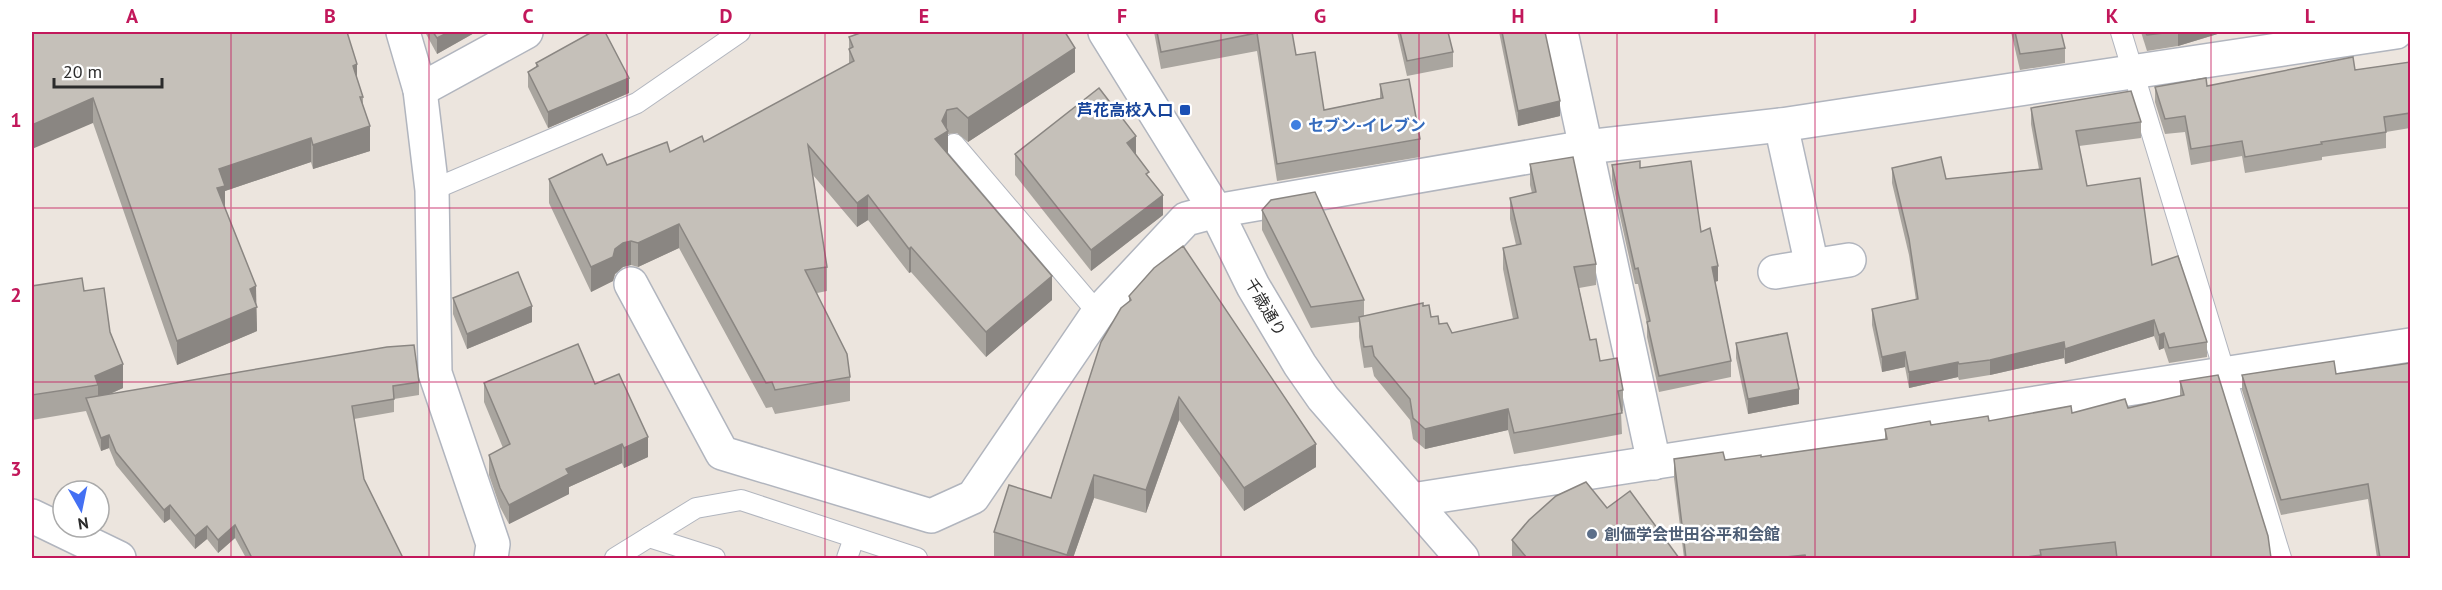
<svg xmlns="http://www.w3.org/2000/svg" width="2442" height="590" viewBox="0 0 2442 590" font-family="'PT Sans','Noto Sans JP',sans-serif">
  <style>
    .lines { fill: none; stroke-linecap: round; stroke-linejoin: round }
    .service-casing { stroke: #b1b5be; stroke-width: 22 }
    .minor-casing { stroke: #b1b5be; stroke-width: 36 }
    .tertiary-casing { stroke: #b1b5be; stroke-width: 36 }
    .service { stroke: #fff; stroke-width: 20 }
    .minor { stroke: #fff; stroke-width: 33 }
    .tertiary { stroke: #fff; stroke-width: 33 }
    .wall { fill: #a9a59f }
    .shaded-wall { fill: #8a8682 }
    .building { fill: #c5c0b9; stroke: #8a8682; stroke-width: 1.5 }
    .grid { fill: none; stroke: #c2185b; stroke-width: 1.5; stroke-opacity: 0.55 }
    .transit-dot { fill: #1a4fb4; stroke: #fff; stroke-width: 2 }
    .shop-dot { fill: #3f7fe0; stroke: #fff; stroke-width: 2 }
    .service-dot { fill: #5c6f8a; stroke: #fff; stroke-width: 2 }
    .labels { text-anchor: middle; dominant-baseline: central; stroke-width: 5; stroke-linejoin: round; paint-order: stroke }
    .transit-label { font-size: 16px; font-weight: bold; fill: #164399; stroke: #fff; text-anchor: end }
    .shop-label { font-size: 16px; font-weight: bold; fill: #366cbe; stroke: #fff; text-anchor: start }
    .street-label { font-size: 16px; fill: #2b2b2b; stroke: #fff }
    .service-label { font-size: 16px; font-weight: bold; fill: #4e5e75; stroke: #fff; text-anchor: start }
    .neatline { fill: none; stroke: #c2185b; stroke-width: 2 }
    .grid-label { font-size: 20px; text-anchor: middle; font-weight: bold; fill: #c2185b }
  </style>
  <rect width="100%" height="100%" fill="#ece5de"/>
  <g class="lines">
    <g class="service-casing">
      <g id="service">
        <polyline points="2121,32 2281,558"/>
        <polyline points="954,144 1098,313"/>
        <polyline points="432,190 637,103 740,32"/>
        <polyline points="649,537 715,558"/>
        <polyline points="615,558 696,508 741,500 917,558"/>
        <polyline points="847,558 854,538"/>
      </g>
    </g>
    <g class="minor-casing">
      <g id="minor">
        <polyline points="403,32 420,90 432,190 435,373 493,544 491,558"/>
        <polyline points="1561,32 1654,463"/>
        <polyline points="420,90 526,32"/>
        <polyline points="1781,125 1812,266"/>
        <polyline points="1775,272 1849,260"/>
        <polyline points="631,284 722,453 931,516 973,497 1098,313 1186,219 1216,211 1586,147 1781,125 2396,32"/>
        <polyline points="1412,500 2410,345"/>
      </g>
    </g>
    <g class="tertiary-casing">
      <g id="tertiary">
        <polyline points="1105,32 1216,211 1253,286 1300,365 1323,398 1462,558"/>
        <polyline points="32,516 119,558"/>
      </g>
    </g>
    <use href="#service" class="service"/>
    <use href="#minor" class="minor"/>
    <use href="#tertiary" class="tertiary"/>
  </g>
  <g class="wall">
    <polygon points="32,32 357,79 363,97 363,105 370,151 313,169 311,162 225,191 225,208 256,305 257,331 177,365 93,123"/>
    <polygon points="425,32 476,32 437,54"/>
    <polygon points="1154,32 1292,32 1296,55 1324,110 1380,98 1380,84 1420,139 1420,157 1277,181 1257,51 1161,69"/>
    <polygon points="1397,32 1448,32 1453,52 1453,67 1407,76"/>
    <polygon points="1499,32 1545,32 1560,116 1518,126"/>
    <polygon points="2011,32 2061,32 2065,48 2065,63 2020,70"/>
    <polygon points="2141,32 2224,32 2178,46 2147,51"/>
    <polygon points="849,37 1075,72 968,142 957,133 948,134 948,154 1052,300 986,357 911,272 909,273 868,220 857,227 813,175 827,267 827,291 817,293 850,377 850,401 775,414 772,407 766,408 679,248 638,267 631,265 623,267 615,274 613,281 591,292 549,203 549,179 607,165 670,152 704,142 849,64"/>
    <polygon points="2410,62 2410,128 2386,132 2386,148 2322,157 2322,160 2245,173 2242,156 2191,165 2185,132 2165,134 2155,102 2155,87 2207,86 2355,70"/>
    <polygon points="536,63 629,93 548,128 528,87 528,72 536,67"/>
    <polygon points="2031,108 2141,122 2141,138 2079,146 2087,186 2152,265 2207,342 2207,357 2169,363 2164,348 2159,350 2154,336 2065,364 2064,358 1990,375 1959,380 1958,377 1909,388 1905,367 1882,372 1872,325 1872,309 1916,300 1909,255 1892,183 1892,168 1946,179 2039,169 2031,124"/>
    <polygon points="1015,154 1136,155 1149,178 1163,215 1091,271 1015,175"/>
    <polygon points="1530,164 1596,264 1596,285 1579,288 1590,340 1600,361 1623,390 1623,411 1621,412 1622,434 1514,454 1508,430 1425,449 1413,439 1410,420 1374,376 1372,367 1364,368 1359,337 1359,322 1311,328 1262,230 1262,210 1364,300 1364,316 1423,306 1431,317 1452,333 1513,319 1503,269 1503,248 1516,245 1510,219 1510,198 1532,193 1530,185"/>
    <polygon points="1612,165 1640,168 1701,232 1718,281 1715,282 1731,361 1731,377 1659,392 1647,337 1647,324 1638,284 1635,284 1612,180"/>
    <polygon points="32,286 84,291 110,332 123,388 108,395 419,382 419,395 394,399 394,412 354,419 364,479 403,558 246,558 235,538 218,553 207,539 195,549 170,519 164,523 116,465 109,448 101,451 86,411 32,420"/>
    <polygon points="1129,296 1316,467 1244,511 1179,420 1146,513 1094,498 1073,558 1004,558 994,556 994,532 1051,498 1129,302"/>
    <polygon points="453,298 532,322 467,349 453,314"/>
    <polygon points="1736,343 1799,404 1748,414 1736,358"/>
    <polygon points="2336,374 2410,558 2377,558 2368,499 2281,515 2242,390 2242,375"/>
    <polygon points="2180,381 2271,558 1684,558 1674,478 1674,459 1725,460 1761,457 1885,439 1885,429 1989,421 2072,413 2128,408 2180,396"/>
    <polygon points="484,383 595,384 648,457 624,468 622,463 569,487 569,494 509,524 500,507 489,475 489,455 503,448 484,402"/>
    <polygon points="1607,508 1679,558 1512,558 1512,540"/>
  </g>
  <g class="shaded-wall">
    <polygon points="449,32 476,32 437,54 437,38"/>
    <polygon points="2178,32 2224,32 2178,46"/>
    <polygon points="1075,48 1075,72 968,142 968,118"/>
    <polygon points="357,64 357,89 353,66"/>
    <polygon points="629,78 629,93 548,128 548,112"/>
    <polygon points="93,98 93,123 32,149 32,125"/>
    <polygon points="1560,101 1560,116 1518,126 1518,111"/>
    <polygon points="947,110 947,131 948,131 948,155 935,139"/>
    <polygon points="370,126 370,151 313,169 313,145"/>
    <polygon points="1136,136 1136,157 1127,143"/>
    <polygon points="311,138 311,162 225,191 225,211 217,188 219,169"/>
    <polygon points="868,195 868,220 857,227 857,203"/>
    <polygon points="1163,195 1163,215 1091,271 1091,250"/>
    <polygon points="679,224 679,248 638,267 638,243"/>
    <polygon points="631,241 631,265 623,267 615,274 613,281 591,292 591,267 623,243"/>
    <polygon points="911,247 911,272 909,273 909,249"/>
    <polygon points="1718,266 1718,281 1712,282 1712,267"/>
    <polygon points="1052,276 1052,300 986,357 986,332"/>
    <polygon points="256,286 257,331 177,365 177,341 250,289"/>
    <polygon points="532,306 532,322 467,349 467,334"/>
    <polygon points="2154,320 2154,336 2065,364 2065,349"/>
    <polygon points="2164,333 2164,348 2159,350 2159,335"/>
    <polygon points="2064,342 2064,358 1990,375 1990,360"/>
    <polygon points="1905,352 1905,367 1882,372 1882,357"/>
    <polygon points="1958,362 1958,377 1909,388 1909,372"/>
    <polygon points="123,364 123,388 98,399 98,385 95,376"/>
    <polygon points="1799,389 1799,404 1748,414 1748,399"/>
    <polygon points="1179,397 1179,420 1146,513 1146,490"/>
    <polygon points="1508,409 1508,430 1425,449 1425,429"/>
    <polygon points="109,435 109,448 101,451 101,438"/>
    <polygon points="648,437 648,457 624,468 624,448"/>
    <polygon points="622,444 622,463 569,487 569,494 509,524 509,505 566,469"/>
    <polygon points="1316,444 1316,467 1244,511 1244,488"/>
    <polygon points="1094,475 1094,498 1073,558 1067,558 1067,555"/>
    <polygon points="170,505 170,519 164,523 164,510"/>
    <polygon points="235,525 235,538 218,553 218,540"/>
    <polygon points="207,526 207,539 195,549 195,536"/>
  </g>
  <g class="building">
    <polygon points="32,32 347,32 357,64 353,66 363,97 360,97 370,126 313,145 311,138 219,169 225,186 217,188 256,286 250,289 257,307 177,341 93,98 32,125"/>
    <polygon points="433,32 449,32 437,38"/>
    <polygon points="592,32 605,32 629,78 548,112 528,72 538,66 536,63"/>
    <polygon points="863,32 1065,32 1075,48 968,118 957,108 947,110 942,121 948,131 935,139 1052,276 986,332 911,247 909,249 868,195 857,203 808,145 827,267 805,270 847,354 850,377 775,390 772,382 766,383 679,224 638,243 631,241 623,243 615,249 613,257 591,267 549,179 602,154 607,165 667,142 670,152 702,136 704,142 854,61 849,49 853,47 849,37"/>
    <polygon points="1157,32 1292,32 1296,55 1315,52 1324,110 1383,98 1380,84 1409,79 1420,139 1277,164 1257,33 1161,52"/>
    <polygon points="1400,32 1448,32 1453,52 1407,61"/>
    <polygon points="1502,32 1545,32 1560,101 1518,111"/>
    <polygon points="2015,32 2061,32 2065,48 2020,54"/>
    <polygon points="2145,32 2172,32 2147,35"/>
    <polygon points="2353,57 2355,70 2410,62 2410,113 2384,117 2386,132 2321,142 2322,144 2245,157 2242,141 2191,149 2185,116 2165,119 2155,87 2206,78 2207,86"/>
    <polygon points="1099,88 1136,136 1127,143 1149,172 1146,174 1163,195 1091,250 1015,154"/>
    <polygon points="2131,91 2141,122 2076,131 2087,186 2140,178 2152,265 2178,256 2207,342 2169,348 2164,333 2159,335 2154,320 2065,349 2064,342 1990,360 1959,364 1958,362 1909,372 1905,352 1882,357 1872,309 1918,299 1909,239 1892,168 1941,157 1946,179 2042,169 2031,108"/>
    <polygon points="1573,157 1596,264 1574,267 1590,340 1596,339 1600,361 1617,358 1623,390 1618,391 1622,413 1514,433 1508,409 1425,429 1413,418 1410,399 1374,356 1372,346 1364,347 1359,317 1423,303 1423,306 1429,305 1431,317 1438,316 1439,324 1447,323 1452,333 1518,318 1503,248 1521,244 1510,198 1536,192 1530,164"/>
    <polygon points="1640,161 1640,168 1691,161 1701,232 1710,228 1718,266 1712,267 1731,361 1659,376 1647,322 1650,321 1638,268 1635,269 1612,165"/>
    <polygon points="1315,192 1364,300 1311,307 1262,210 1271,200"/>
    <polygon points="1183,246 1316,444 1244,488 1179,397 1146,490 1094,475 1067,555 994,532 1009,485 1051,498 1101,342 1121,308 1131,300 1129,296 1154,268"/>
    <polygon points="518,272 532,306 467,334 453,298"/>
    <polygon points="82,278 84,291 104,288 110,332 123,364 95,376 98,385 32,395 32,286"/>
    <polygon points="1787,333 1799,389 1748,399 1736,343"/>
    <polygon points="578,344 595,384 619,374 648,437 624,448 622,444 566,469 569,474 509,505 500,488 489,455 510,444 484,383"/>
    <polygon points="414,345 419,382 393,386 394,399 352,406 364,479 403,558 252,558 235,525 218,540 207,526 195,536 170,505 164,510 116,452 109,435 101,438 86,398 387,347"/>
    <polygon points="2334,361 2336,374 2410,363 2410,558 2380,558 2368,484 2281,500 2242,375"/>
    <polygon points="2218,375 2268,536 2271,558 2117,558 2115,542 2040,550 2041,555 2019,558 1806,558 1805,555 1775,558 1686,558 1674,459 1723,452 1725,460 1761,455 1761,457 1887,439 1885,429 1930,421 1931,425 1988,416 1989,421 2071,406 2072,413 2125,399 2128,408 2184,395 2180,381"/>
    <polygon points="1586,482 1607,508 1630,491 1679,558 1527,558 1512,540 1529,520 1556,496"/>
  </g>
  <path class="grid" d="M 231,32 L 231,558M 429,32 L 429,558M 627,32 L 627,558M 825,32 L 825,558M 1023,32 L 1023,558M 1221,32 L 1221,558M 1419,32 L 1419,558M 1617,32 L 1617,558M 1815,32 L 1815,558M 2013,32 L 2013,558M 2211,32 L 2211,558M 32,208 L 2410,208M 32,382 L 2410,382"/>
  <rect class="transit-dot" x="1179" y="104" width="12" height="12" rx="3"/>
  <circle class="shop-dot" cx="1296" cy="125" r="6"/>
  <circle class="service-dot" cx="1592" cy="534" r="6"/>
  <g class="labels">
    <g class="transit-label">
      <text x="1173" y="110">芦花高校入口</text>
    </g>
    <g class="shop-label">
      <text x="1308" y="125">セブン-イレブン</text>
    </g>
    <g class="street-label">
      <text transform="translate(1266 307) rotate(60)">千歳通り</text>
    </g>
    <g class="service-label">
      <text x="1604" y="534">創価学会世田谷平和会館</text>
    </g>
  </g>
  <rect width="2442" height="590" fill="none" stroke="#ffffff" stroke-width="66"/>
  <g transform="translate(81 509) rotate(171)"><circle r="28" fill="#ffffff" stroke="#aaaaaa" stroke-width="1.5"/>
  <path d="M0-4.5L10 22L0 15L-10 22Z" fill="#4470f3"/>
  <text y="-9" font-size="16" font-weight="bold" text-anchor="middle" fill="#2b2b2b">N</text>
  </g>
  <path d="M54 78v9h108v-9" fill="none" stroke="#2b2b2b" stroke-width="3"/>
  <text x="63" y="78" font-size="18" fill="#2b2b2b" stroke="#ffffff" stroke-width="4.5" paint-order="stroke">20 m</text>
  <rect x="33" y="33" width="2376" height="524" class="neatline"/>
  <g class="grid-label">
    <text x="132" y="23">A</text>
    <text x="330" y="23">B</text>
    <text x="528" y="23">C</text>
    <text x="726" y="23">D</text>
    <text x="924" y="23">E</text>
    <text x="1122" y="23">F</text>
    <text x="1320" y="23">G</text>
    <text x="1518" y="23">H</text>
    <text x="1716" y="23">I</text>
    <text x="1914" y="23">J</text>
    <text x="2112" y="23">K</text>
    <text x="2310" y="23">L</text>
    <text x="16" y="127">1</text>
    <text x="16" y="302">2</text>
    <text x="16" y="476">3</text>
  </g>
</svg>
